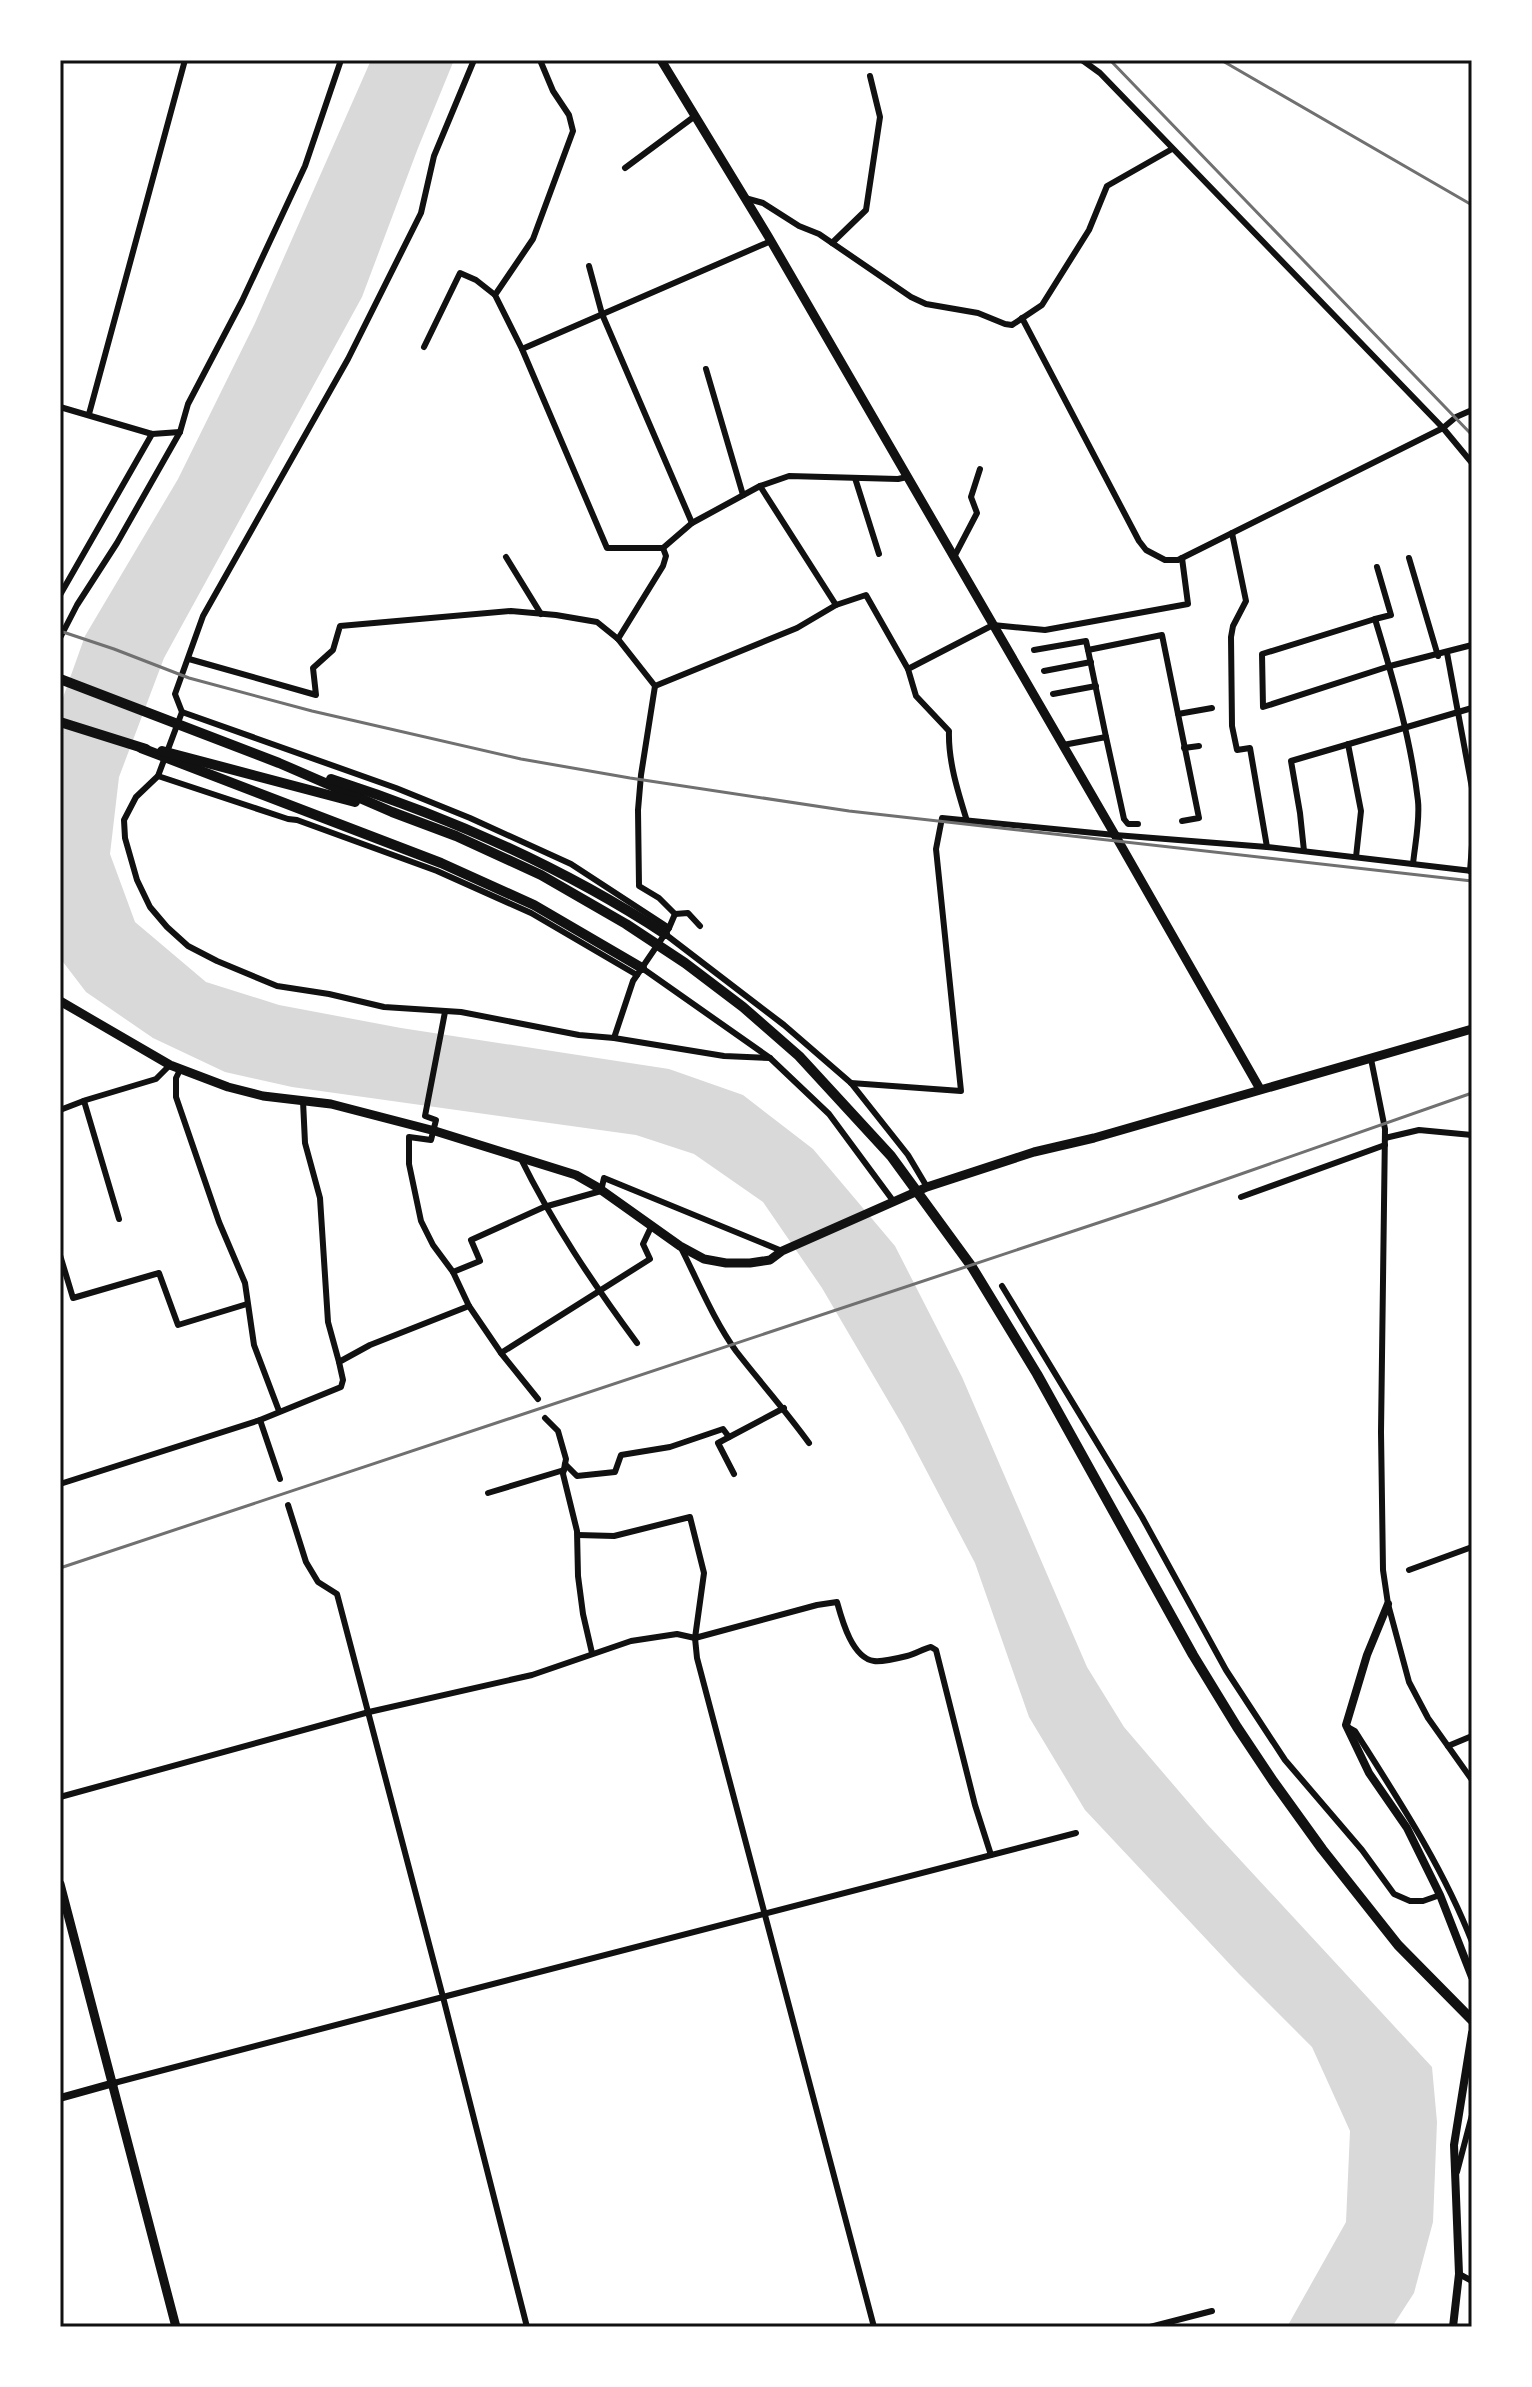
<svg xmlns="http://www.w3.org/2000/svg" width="1532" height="2387" viewBox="0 0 1532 2387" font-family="Arial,sans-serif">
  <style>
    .water { fill: #d9d9d9 }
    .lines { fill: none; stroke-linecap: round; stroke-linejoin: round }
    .minor { stroke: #111; stroke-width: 6 }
    .tertiary { stroke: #111; stroke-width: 8 }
    .secondary { stroke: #111; stroke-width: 9 }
    .trunk { stroke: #111; stroke-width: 10 }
    .rail { stroke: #707070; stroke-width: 3 }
    .neatline { fill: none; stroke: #111; stroke-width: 3 }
  </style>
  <rect width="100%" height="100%" fill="#fff"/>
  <polygon class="water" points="371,60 454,60 418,148 362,297 164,658 119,777 110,854 135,922 206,982 279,1005 401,1028 669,1069 743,1095 813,1149 895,1246 962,1377 1087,1667 1124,1727 1207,1824 1432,2067 1437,2122 1433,2222 1414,2293 1392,2327 1287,2327 1346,2222 1350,2131 1312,2047 1239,1974 1085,1810 1029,1717 975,1563 903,1426 822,1288 763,1202 694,1154 636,1135 292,1087 225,1072 153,1038 86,992 60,958 60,706 85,636 178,479 255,323"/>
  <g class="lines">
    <g class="minor">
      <polyline points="474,60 434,156 421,213 348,359 203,616 175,694 182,712 158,776 136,797 124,820 125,838 137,880 150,907 167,927 188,946 217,961 277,986 329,994 384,1007 461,1012 579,1035 614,1038 724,1056 770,1058"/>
      <polyline points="1082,60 1100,73 1443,428 1472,463"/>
      <polyline points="625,168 695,116"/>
      <polyline points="745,198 763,203 799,226 819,234 911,297 926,304 978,313 1005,324 1012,325 1042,305 1089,230 1107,186 1172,149"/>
      <polyline points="771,241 522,349 607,548 663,548 692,523 760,486 789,476 898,479 907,477"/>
      <polyline points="832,243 866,210 880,117 870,76"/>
      <polyline points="589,266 602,314 692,523"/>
      <polyline points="1022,318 1139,541 1146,550 1165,560 1178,560 1443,428 1456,417 1472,410"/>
      <polyline points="424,347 460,273 476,280 495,295"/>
      <polyline points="522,349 495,295 533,239 573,131 569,115 553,91 540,60"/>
      <polyline points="706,369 743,495"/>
      <polyline points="60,407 152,434 180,432"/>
      <polyline points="89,414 185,60"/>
      <polyline points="855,478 879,554"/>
      <polyline points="760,486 836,605 866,595 908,669"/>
      <polyline points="1232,533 1246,601 1233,626 1231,637 1232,726 1237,750 1250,748 1267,847"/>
      <polyline points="506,557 541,614"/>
      <polyline points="954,557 977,513 971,497 980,469"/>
      <polyline points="1409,558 1438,656"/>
      <polyline points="60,595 152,434"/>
      <polyline points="1375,619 1391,615 1377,567"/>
      <polyline points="60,638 77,605 117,543 180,432 188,404 242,301 305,166 341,60"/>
      <polyline points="618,639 663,566 666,556 663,548"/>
      <polyline points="1034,650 1086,641 1088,650"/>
      <polyline points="1447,653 1472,788"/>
      <polyline points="189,659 316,695 313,668 333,650 340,626 511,611 556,615 597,622 618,639 655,686 641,775 638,810 639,886 659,898 675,914 688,913 700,926"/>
      <polyline points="1044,671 1091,662"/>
      <polyline points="655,686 797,628 836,605"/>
      <polyline points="1053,694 1096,686"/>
      <polyline points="182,712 396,788 470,818 571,864 669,928"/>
      <polyline points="1178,714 1199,818 1182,821"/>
      <polyline points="1106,737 1088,650 1162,635 1178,714 1212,708"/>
      <polyline points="1348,744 1361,811 1356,857"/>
      <polyline points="1063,745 1106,737 1124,819 1128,824 1138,824"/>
      <polyline points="1184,748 1199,746"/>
      <polyline points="158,776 288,819 297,820 437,871 531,913 637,975"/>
      <path d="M 967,821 C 958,792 948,761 949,731 L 916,696 L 908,669 L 993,625 L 1045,630 L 1188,604 L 1182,558"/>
      <polyline points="1304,851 1300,813 1291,761 1472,708"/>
      <path d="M 1413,864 C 1415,844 1420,821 1418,801 C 1411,740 1393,678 1375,619 L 1262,654 L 1263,707 L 1390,666 L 1472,645"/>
      <polyline points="1470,871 1472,845"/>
      <polyline points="665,934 784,1025 851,1083 908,1155 927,1187"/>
      <polyline points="642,968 770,1058 829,1114 894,1202"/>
      <polyline points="614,1038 633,981 669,928 675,914"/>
      <polyline points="1371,1059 1385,1129 1381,1432 1383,1570 1388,1604 1409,1682 1428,1718 1472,1780"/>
      <polyline points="180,1070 176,1078 176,1097 219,1222 245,1283 254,1345 279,1411"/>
      <polyline points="851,1083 961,1091 936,849 942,818 1115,835 1267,847 1472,871"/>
      <polyline points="84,1101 119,1219"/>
      <polyline points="303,1101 305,1143 320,1198 328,1322 339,1362"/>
      <polyline points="60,1110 86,1100 156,1079 170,1065"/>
      <polyline points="1385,1138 1419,1130 1472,1135"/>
      <path d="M 520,1157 C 553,1224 592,1282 637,1343"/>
      <polyline points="1241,1197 1385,1145"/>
      <path d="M 680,1246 C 698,1281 713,1319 736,1351 C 760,1382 786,1411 809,1443"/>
      <polyline points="60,1255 73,1298 159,1273 178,1325 247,1304"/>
      <polyline points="453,1272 480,1261 471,1240 544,1207 601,1191 604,1178 782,1251"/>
      <polyline points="1002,1286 1142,1517 1226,1670 1285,1760 1362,1850 1394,1894 1410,1901 1423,1901 1440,1895"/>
      <polyline points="469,1306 501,1353 538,1399"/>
      <polyline points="501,1353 650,1259 643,1244 652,1225"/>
      <polyline points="545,1418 558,1431 566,1459 563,1474 577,1531 578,1576 583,1614 592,1653"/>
      <polyline points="260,1420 280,1479"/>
      <polyline points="565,1464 577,1476 615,1472 621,1455 670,1447 723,1429 729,1437"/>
      <polyline points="734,1474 718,1443 784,1408"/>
      <polyline points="60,1484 260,1420 341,1387 343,1380 339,1362 370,1345 469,1306 453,1272 433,1245 421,1221 409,1164 409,1137 431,1140 436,1120 425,1116 445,1012"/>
      <polyline points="488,1493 564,1470"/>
      <polyline points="578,1535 614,1536 690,1517 704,1573 695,1638 697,1658 874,2327"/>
      <polyline points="1409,1570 1472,1547"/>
      <path d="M 1346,1726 L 1355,1731 C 1398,1799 1443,1867 1472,1942"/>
      <polyline points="1448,1746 1472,1736"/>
      <path d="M 60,1797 L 369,1712 L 532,1675 L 631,1641 L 677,1634 L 695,1638 L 817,1605 L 837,1602 C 842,1620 852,1658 874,1661 C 882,1662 899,1658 907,1656 C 915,1654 923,1649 931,1647 L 936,1650 L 975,1805 L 991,1855"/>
      <polyline points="114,2083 443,1997 337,1594 318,1582 306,1562 288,1505"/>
      <polyline points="1457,2172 1472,2115"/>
      <polyline points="1459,2274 1472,2281"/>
      <polyline points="527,2327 443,1997 1076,1833"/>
      <polyline points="1150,2327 1212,2311"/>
    </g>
    <g class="tertiary">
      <polyline points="1388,1604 1367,1655 1346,1725 1369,1773 1407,1828 1440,1895 1472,1977"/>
      <polyline points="60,2098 114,2083"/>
      <polyline points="1453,2327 1459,2274 1454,2145 1472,2033"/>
    </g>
    <g class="secondary">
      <polyline points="661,60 768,236 1115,835 1260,1089"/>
      <polyline points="60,1001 170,1065 228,1087 263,1096 331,1104 435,1131 576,1175 597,1187 680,1246 704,1259 726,1263 750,1263 770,1260 782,1251 927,1187 1034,1152 1094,1138 1472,1029"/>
      <polyline points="60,1884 176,2327"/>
    </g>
    <g class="trunk">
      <polyline points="60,679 279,763 392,812 456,836 541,875 626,924 685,963 743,1007 799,1056 891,1156 972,1267 1037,1374 1193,1655 1237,1727 1273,1781 1322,1849 1398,1945 1472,2020"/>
      <polyline points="60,722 146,749"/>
      <polyline points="141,748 441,863 534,905 642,968"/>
      <polyline points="162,751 355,802"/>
      <path d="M 331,779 C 449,817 561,866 665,934"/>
    </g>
    <g class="rail">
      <polyline points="1110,60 1472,435"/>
      <polyline points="1221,60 1472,205"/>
      <polyline points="60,631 114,649 189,678 312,711 521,759 630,778 849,811 1472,881"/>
      <polyline points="60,1568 1158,1203 1472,1093"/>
    </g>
  </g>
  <rect width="1532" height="2387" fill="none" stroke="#ffffff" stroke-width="124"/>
  <rect x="62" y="62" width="1408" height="2263" class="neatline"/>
</svg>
